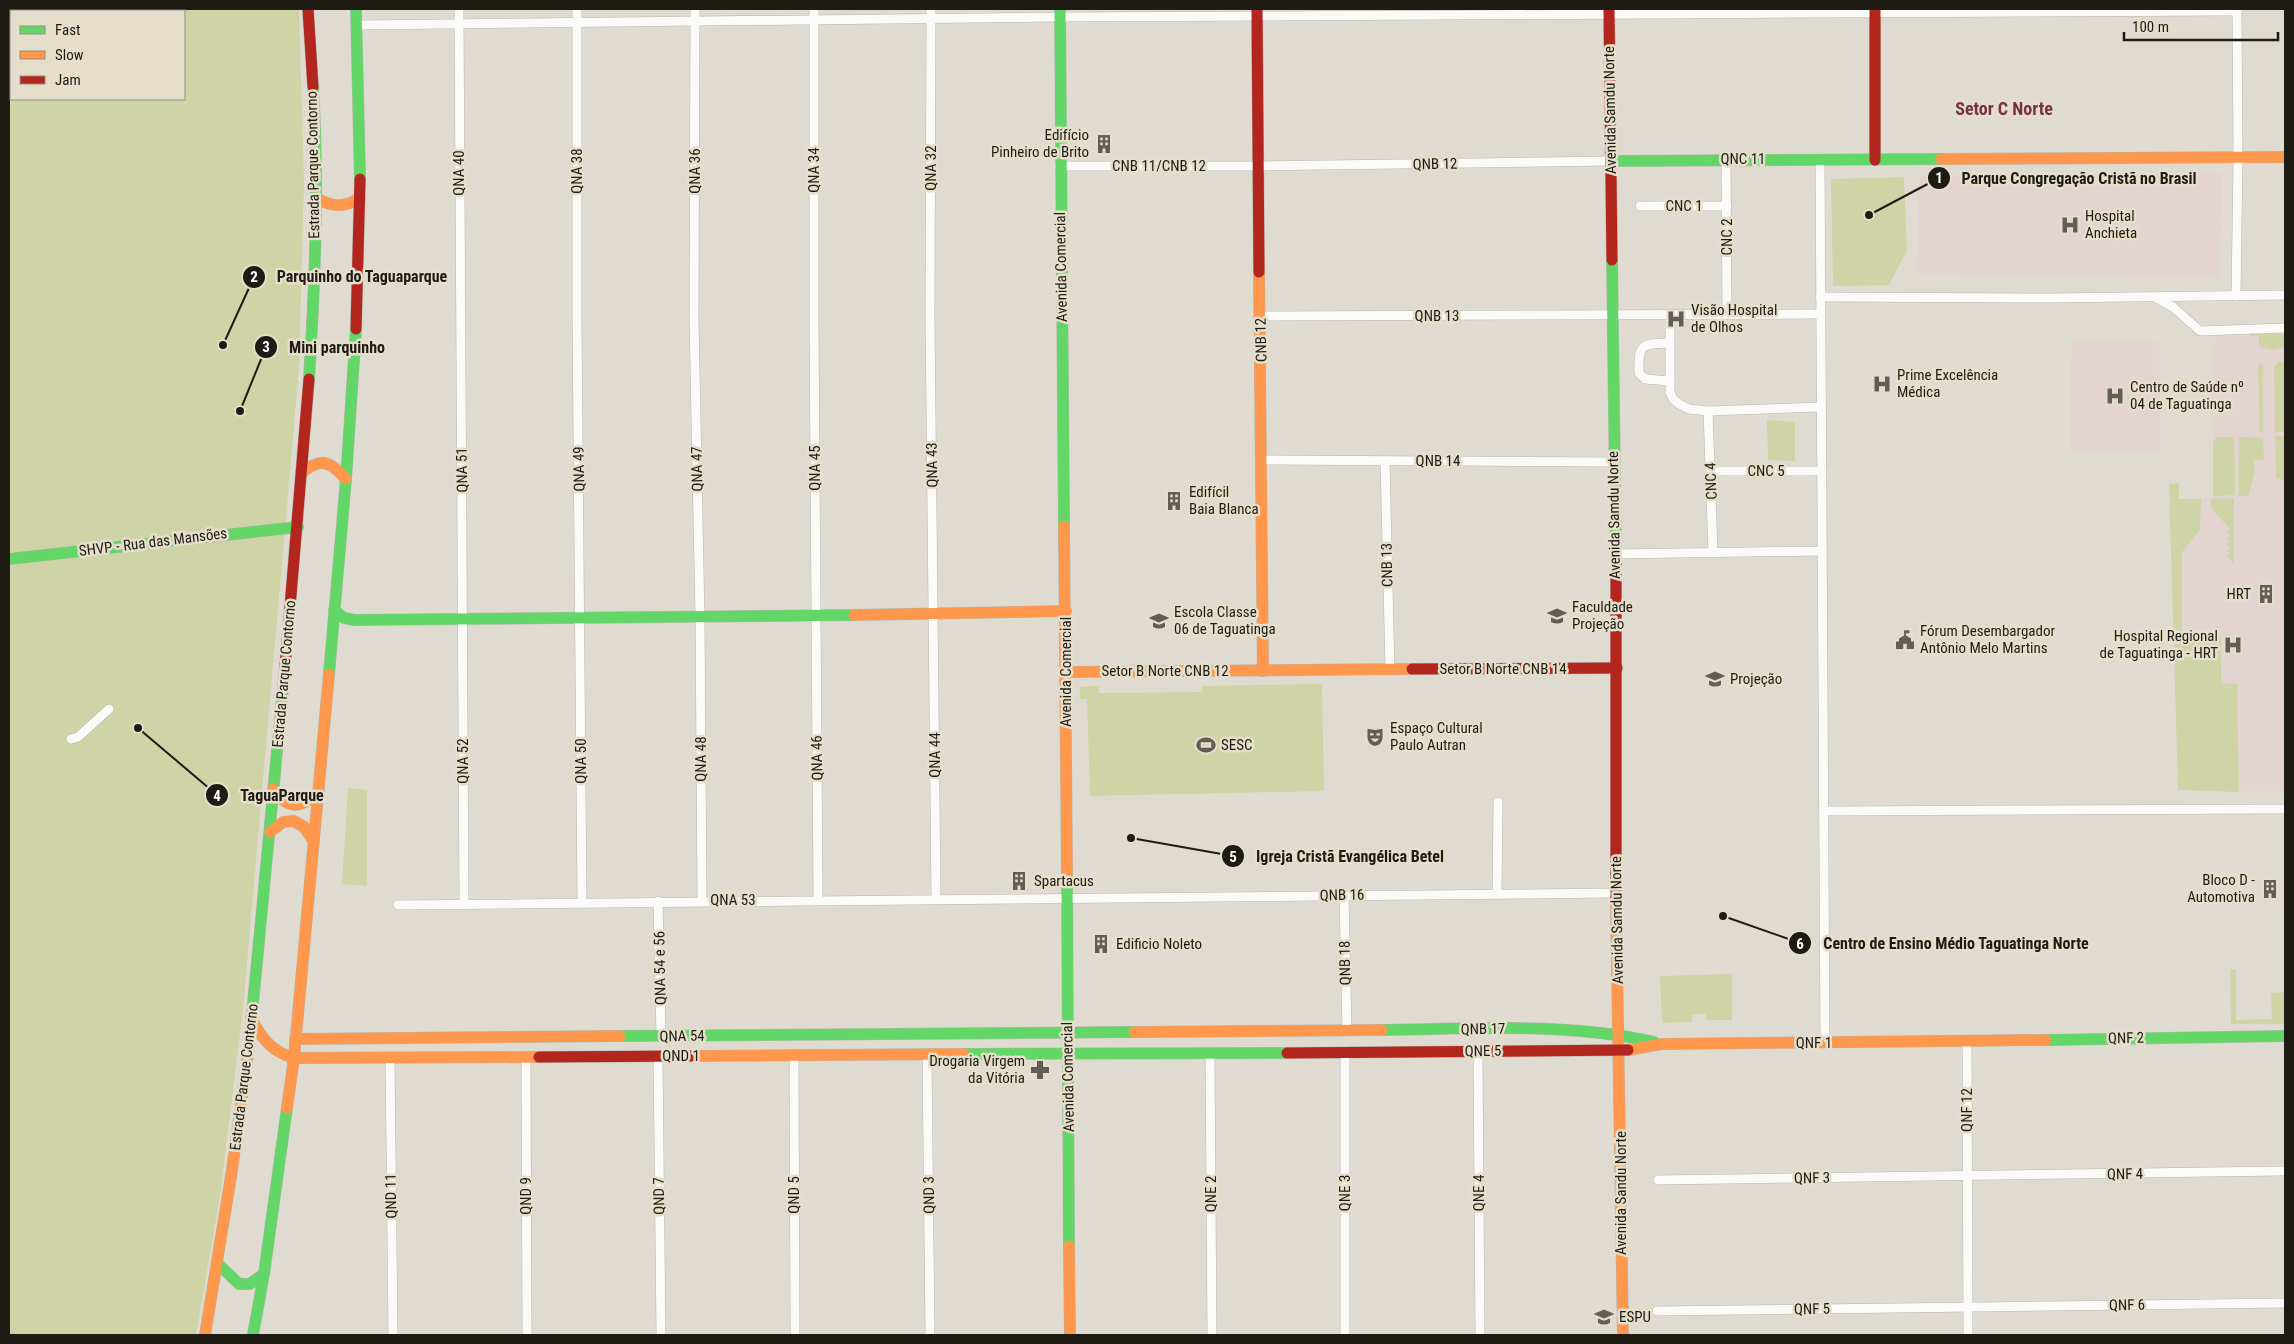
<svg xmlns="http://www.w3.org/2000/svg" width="2294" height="1344" viewBox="0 0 2294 1344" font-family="'Roboto Condensed',sans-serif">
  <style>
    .medical { fill: #e3d3d1 }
    .green { fill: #cfd4a6; fill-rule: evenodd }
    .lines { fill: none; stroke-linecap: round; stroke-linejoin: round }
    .street-casing { stroke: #b8b6ad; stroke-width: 10 }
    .fast-casing { stroke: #b8b6ad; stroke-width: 12 }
    .slow-casing { stroke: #b8b6ad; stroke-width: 12 }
    .jam-casing { stroke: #b8b6ad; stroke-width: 12 }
    .street { stroke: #fafaf8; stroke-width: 9 }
    .fast { stroke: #63d668; stroke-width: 11 }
    .slow { stroke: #ff974d; stroke-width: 11 }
    .jam { stroke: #b3261e; stroke-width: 11 }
    .labels { text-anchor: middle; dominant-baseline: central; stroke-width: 5; stroke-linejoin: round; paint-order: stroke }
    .street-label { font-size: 15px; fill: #1e1b14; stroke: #e5deca }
    .poi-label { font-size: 15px; fill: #1e1b14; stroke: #e5deca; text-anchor: start }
    .quarter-label { font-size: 18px; font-weight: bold; fill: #773249; stroke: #e5deca }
    .leader { fill: none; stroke: #1e1b14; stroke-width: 2 }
    .callout-dot { fill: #1e1b14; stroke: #e5deca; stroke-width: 2 }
    .mark-label { font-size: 15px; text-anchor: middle; font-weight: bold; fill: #fff }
    .callout-label { font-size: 16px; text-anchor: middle; font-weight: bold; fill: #1e1b14; stroke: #e5deca; stroke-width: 5; stroke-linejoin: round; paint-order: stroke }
  </style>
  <rect width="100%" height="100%" fill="#dfdbd0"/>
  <g class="medical">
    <polygon points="2222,173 2220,278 1917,274 1919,176"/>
    <polygon points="2219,335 2259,336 2259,347 2285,347 2285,791 2183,790 2179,499 2213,498 2213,345"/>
    <polygon points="2071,341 2159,341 2160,451 2070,451"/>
  </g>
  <g class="green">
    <path d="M 9,9 L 299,9 L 304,182 L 299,368 L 243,1009 L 220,1196 L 196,1335 L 9,1335 ZM 11,11 L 184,11 L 184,99 L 11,99 Z"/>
    <polygon points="1904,177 1907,250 1889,285 1907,285 1833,286 1831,179"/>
    <polygon points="2249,333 2285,334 2285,347 2274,350 2259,347 2259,336 2250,336"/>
    <polygon points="2278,362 2285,363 2285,432 2275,432 2274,368"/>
    <polygon points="2261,364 2263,365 2263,433 2259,430 2258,365"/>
    <polygon points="1767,420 1795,422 1795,461 1768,460"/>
    <polygon points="2275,436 2285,436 2285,482 2276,477"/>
    <polygon points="2218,437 2234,437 2235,495 2213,496 2213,442"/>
    <polygon points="2239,437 2263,438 2264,460 2254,459 2255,471 2248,496 2238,496"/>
    <polygon points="2179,483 2179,499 2201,499 2200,530 2182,552 2182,632 2188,637 2221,638 2221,683 2237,684 2239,792 2178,790 2169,484"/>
    <polygon points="2234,498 2234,564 2227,556 2230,553 2227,551 2230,547 2227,544 2230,541 2227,538 2230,535 2227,532 2230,529 2211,508 2211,499"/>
    <polygon points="1322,684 1324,791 1090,796 1087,699 1080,699 1080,687 1099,686 1099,693 1202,692 1202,686"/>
    <polygon points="348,788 367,790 367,886 342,884"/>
    <polygon points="2230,969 2236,969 2236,1020 2272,1019 2271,993 2285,992 2285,1024 2231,1024"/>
    <polygon points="1732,974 1732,1020 1706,1020 1706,1014 1692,1015 1692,1022 1662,1023 1660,976"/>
  </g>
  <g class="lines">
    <g class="street-casing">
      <g id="street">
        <polyline points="459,9 464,904"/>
        <polyline points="577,9 577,319 582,903"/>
        <polyline points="695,9 694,320 700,617 702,900"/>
        <polyline points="814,9 814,320 818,900"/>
        <polyline points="931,9 930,318 936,898"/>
        <polyline points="357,25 1060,17 2237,11"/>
        <polyline points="1726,159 1727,314"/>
        <polyline points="1820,160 1825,1043"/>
        <polyline points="1060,166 1258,166 1611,161"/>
        <polyline points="1640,206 1727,206"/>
        <polyline points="2236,296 2238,158 2237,9"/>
        <polyline points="1820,297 2051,298 2285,295"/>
        <polyline points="2155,297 2173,307 2200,331 2285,328"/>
        <polyline points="1670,314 1670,392 1673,399 1679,404 1689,409 1708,411 1821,407"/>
        <polyline points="1260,316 1820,314"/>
        <path d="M 1670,343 C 1642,344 1638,343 1639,373 L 1645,379 L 1670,381"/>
        <polyline points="1708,411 1713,552"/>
        <polyline points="1262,460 1613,462"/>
        <polyline points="1385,461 1390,670"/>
        <polyline points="1711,471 1822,471"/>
        <polyline points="1615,554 1822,551"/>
        <polyline points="71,739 78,737 109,709"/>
        <polyline points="1824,811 2285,809"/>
        <polyline points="1497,894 1498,802"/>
        <polyline points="1344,895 1347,1031"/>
        <polyline points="658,901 661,1036"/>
        <polyline points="398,905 1616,893"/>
        <polyline points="1967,1042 1968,1335"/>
        <polyline points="1345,1051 1345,1335"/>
        <polyline points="1478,1051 1480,1335"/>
        <polyline points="1210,1053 1212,1335"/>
        <polyline points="794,1055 795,1335"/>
        <polyline points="927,1055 930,1335"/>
        <polyline points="658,1056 661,1335"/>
        <polyline points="526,1057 527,1335"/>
        <polyline points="390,1058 393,1335"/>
        <polyline points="1658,1180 2283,1171"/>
        <polyline points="1657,1311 2285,1303"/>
      </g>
    </g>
    <g class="fast-casing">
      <g id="fast">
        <polyline points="356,9 360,179"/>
        <polyline points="1060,9 1064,526"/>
        <polyline points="1611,161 1941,159"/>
        <polyline points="1612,260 1616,557"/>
        <path d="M 309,379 C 315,282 319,184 313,87"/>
        <polyline points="9,559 298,527"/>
        <polyline points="334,610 344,618 354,620 854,615"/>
        <polyline points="329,674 346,479 356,329"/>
        <polyline points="1067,875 1069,1246"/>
        <path d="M 1382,1030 C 1472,1029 1566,1022 1654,1042"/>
        <polyline points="620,1036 1134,1032"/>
        <polyline points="2046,1040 2285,1036"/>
        <polyline points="249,1046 285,667"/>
        <polyline points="964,1054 1287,1053"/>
        <polyline points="218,1264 239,1284 250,1284 264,1274"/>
        <polyline points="253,1335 264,1274 287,1108"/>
      </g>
    </g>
    <g class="slow-casing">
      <g id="slow">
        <polyline points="1941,159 2285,157"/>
        <path d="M 316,198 C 332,207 344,208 360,198"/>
        <polyline points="1259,272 1263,671"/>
        <path d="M 301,473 C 321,457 330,461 346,479"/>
        <polyline points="1064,526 1067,875"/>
        <polyline points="854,615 1066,611"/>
        <polyline points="1066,672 1412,669"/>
        <path d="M 273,789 C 288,810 301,809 319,792"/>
        <polyline points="270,832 283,822 294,821 304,827 313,840"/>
        <polyline points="1616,902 1623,1335"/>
        <path d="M 251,1018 C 261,1038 272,1052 294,1058"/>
        <polyline points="1134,1032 1382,1030"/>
        <polyline points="295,1039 620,1036"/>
        <polyline points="1628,1050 1661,1044 2046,1040"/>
        <polyline points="691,1056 964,1054"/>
        <polyline points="294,1058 539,1057"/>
        <polyline points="287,1108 294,1058 329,674"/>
        <polyline points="1069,1246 1070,1335"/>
        <polyline points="205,1335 232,1170 249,1046"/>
      </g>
    </g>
    <g class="jam-casing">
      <g id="jam">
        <polyline points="308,9 313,87"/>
        <polyline points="1257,9 1259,272"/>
        <polyline points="1609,9 1612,260"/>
        <polyline points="1875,9 1875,160"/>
        <polyline points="356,329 360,179"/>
        <polyline points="1616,557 1616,902"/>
        <polyline points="285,667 309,379"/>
        <polyline points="1412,669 1617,668"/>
        <polyline points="1287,1053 1628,1050"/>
        <polyline points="539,1057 691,1056"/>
      </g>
    </g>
    <use href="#street" class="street"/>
    <use href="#fast" class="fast"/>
    <use href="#slow" class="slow"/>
    <use href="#jam" class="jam"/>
  </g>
  <defs>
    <g id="building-bare" transform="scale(1.5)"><path d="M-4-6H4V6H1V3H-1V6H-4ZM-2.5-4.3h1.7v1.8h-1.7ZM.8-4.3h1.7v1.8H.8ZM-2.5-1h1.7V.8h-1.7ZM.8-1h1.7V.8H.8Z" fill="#625e56" stroke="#e5deca" stroke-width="2.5" paint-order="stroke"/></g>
    <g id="hospital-bare" transform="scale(1.5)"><path d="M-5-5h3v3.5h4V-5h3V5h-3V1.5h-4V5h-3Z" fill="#625e56" stroke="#e5deca" stroke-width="2.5" paint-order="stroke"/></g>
    <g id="university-bare" transform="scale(1.5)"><path d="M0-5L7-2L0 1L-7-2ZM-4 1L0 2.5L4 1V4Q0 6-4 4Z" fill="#625e56" stroke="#e5deca" stroke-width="2.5" paint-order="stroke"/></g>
    <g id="school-bare" transform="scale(1.5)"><path d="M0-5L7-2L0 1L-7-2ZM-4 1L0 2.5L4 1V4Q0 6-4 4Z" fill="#625e56" stroke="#e5deca" stroke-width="2.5" paint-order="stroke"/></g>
    <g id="civic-bare" transform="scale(1.5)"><path d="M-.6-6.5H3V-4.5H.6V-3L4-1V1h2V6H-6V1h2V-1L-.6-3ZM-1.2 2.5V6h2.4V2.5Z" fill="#625e56" stroke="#e5deca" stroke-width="2.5" paint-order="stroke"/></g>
    <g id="theatre-bare" transform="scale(1.5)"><path d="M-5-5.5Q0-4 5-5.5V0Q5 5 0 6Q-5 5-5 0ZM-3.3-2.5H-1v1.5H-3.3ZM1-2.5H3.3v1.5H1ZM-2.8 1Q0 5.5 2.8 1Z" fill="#625e56" stroke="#e5deca" stroke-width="2.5" paint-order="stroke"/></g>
    <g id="stadium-bare" transform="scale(1.5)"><path d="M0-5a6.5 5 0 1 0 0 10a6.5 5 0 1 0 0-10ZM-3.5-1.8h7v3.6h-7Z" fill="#625e56" stroke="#e5deca" stroke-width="2.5" paint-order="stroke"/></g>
    <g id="pharmacy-bare" transform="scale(1.5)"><path d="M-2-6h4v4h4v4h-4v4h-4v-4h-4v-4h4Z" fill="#625e56" stroke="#e5deca" stroke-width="2.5" paint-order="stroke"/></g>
  </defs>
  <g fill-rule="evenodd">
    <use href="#building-bare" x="1104" y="144"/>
    <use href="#hospital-bare" x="2070" y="225"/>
    <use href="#hospital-bare" x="1676" y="319"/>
    <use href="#hospital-bare" x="1882" y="384"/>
    <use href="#hospital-bare" x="2115" y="396"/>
    <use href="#building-bare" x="1174" y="501"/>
    <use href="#building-bare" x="2266" y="594"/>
    <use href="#university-bare" x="1557" y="616"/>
    <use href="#school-bare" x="1159" y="621"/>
    <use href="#civic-bare" x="1905" y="640"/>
    <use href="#hospital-bare" x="2233" y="645"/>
    <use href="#school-bare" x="1715" y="679"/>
    <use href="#theatre-bare" x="1375" y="737"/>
    <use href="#stadium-bare" x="1206" y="745"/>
    <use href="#building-bare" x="1019" y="881"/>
    <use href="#building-bare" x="2270" y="889"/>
    <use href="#building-bare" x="1101" y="944"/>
    <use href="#pharmacy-bare" x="1040" y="1070"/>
    <use href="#school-bare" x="1604" y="1317"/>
  </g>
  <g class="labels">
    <g class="street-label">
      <text transform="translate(1610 110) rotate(-91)">Avenida Samdu Norte</text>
      <text x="1743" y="159">QNC 11</text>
      <text transform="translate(1435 164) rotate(-1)">QNB 12</text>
      <text transform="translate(313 165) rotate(-91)">Estrada Parque Contorno</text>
      <text x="1159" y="166">CNB 11/CNB 12</text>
      <text transform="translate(931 168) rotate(-90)">QNA 32</text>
      <text transform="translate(814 170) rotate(-90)">QNA 34</text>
      <text transform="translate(577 171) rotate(-90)">QNA 38</text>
      <text transform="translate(695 171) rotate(-90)">QNA 36</text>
      <text transform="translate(459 173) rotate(-90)">QNA 40</text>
      <text x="1684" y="206">CNC 1</text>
      <text transform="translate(1727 237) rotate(-90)">CNC 2</text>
      <text transform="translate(1061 267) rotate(-91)">Avenida Comercial</text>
      <text x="1437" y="316">QNB 13</text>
      <text transform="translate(1261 340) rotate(-91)">CNB 12</text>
      <text x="1438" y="461">QNB 14</text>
      <text transform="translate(932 465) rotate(-91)">QNA 43</text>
      <text transform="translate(815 468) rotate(-90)">QNA 45</text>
      <text transform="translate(579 469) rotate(-91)">QNA 49</text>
      <text transform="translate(697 469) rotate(-91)">QNA 47</text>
      <text transform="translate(462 470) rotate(-91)">QNA 51</text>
      <text x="1766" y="471">CNC 5</text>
      <text transform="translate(1711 481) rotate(-92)">CNC 4</text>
      <text transform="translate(1614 515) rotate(-91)">Avenida Samdu Norte</text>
      <text transform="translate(153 542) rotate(-7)">SHVP - Rua das Mansões</text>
      <text transform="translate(1387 565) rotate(-91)">CNB 13</text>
      <text x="1503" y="669">Setor B Norte CNB 14</text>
      <text x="1165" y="671">Setor B Norte CNB 12</text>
      <text transform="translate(1066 672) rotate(-90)">Avenida Comercial</text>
      <text transform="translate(284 674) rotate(-85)">Estrada Parque Contorno</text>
      <text transform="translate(935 755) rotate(-90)">QNA 44</text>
      <text transform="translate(817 758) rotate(-91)">QNA 46</text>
      <text transform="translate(701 759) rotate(-90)">QNA 48</text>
      <text transform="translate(463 761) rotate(-90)">QNA 52</text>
      <text transform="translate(581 761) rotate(-90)">QNA 50</text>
      <text transform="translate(1342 895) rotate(-1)">QNB 16</text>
      <text x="733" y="900">QNA 53</text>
      <text transform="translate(1617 920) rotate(-91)">Avenida Samdu Norte</text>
      <text transform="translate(1345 963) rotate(-91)">QNB 18</text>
      <text transform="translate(660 968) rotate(-91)">QNA 54 e 56</text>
      <text transform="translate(1483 1029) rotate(-1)">QNB 17</text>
      <text transform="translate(682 1036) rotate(-1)">QNA 54</text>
      <text transform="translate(2126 1038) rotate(-1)">QNF 2</text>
      <text x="1814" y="1043">QNF 1</text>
      <text transform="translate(1483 1051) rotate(-1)">QNE 5</text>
      <text x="681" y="1056">QND 1</text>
      <text transform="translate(244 1077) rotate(-83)">Estrada Parque Contorno</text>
      <text transform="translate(1068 1077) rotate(-91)">Avenida Comercial</text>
      <text transform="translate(1967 1110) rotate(-90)">QNF 12</text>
      <text transform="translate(2125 1174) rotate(-1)">QNF 4</text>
      <text transform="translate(1812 1178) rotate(-1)">QNF 3</text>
      <text transform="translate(1345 1193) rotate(-90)">QNE 3</text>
      <text transform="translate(1479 1193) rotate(-90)">QNE 4</text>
      <text transform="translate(1621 1193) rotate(-90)">Avenida Sandu Norte</text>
      <text transform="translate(1211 1194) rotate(-90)">QNE 2</text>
      <text transform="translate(794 1195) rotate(-90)">QND 5</text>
      <text transform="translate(929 1195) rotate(-91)">QND 3</text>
      <text transform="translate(391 1196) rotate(-91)">QND 11</text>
      <text transform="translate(526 1196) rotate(-90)">QND 9</text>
      <text transform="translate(659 1196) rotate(-91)">QND 7</text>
      <text transform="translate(2127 1305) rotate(-1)">QNF 6</text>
      <text transform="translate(1812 1309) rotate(-1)">QNF 5</text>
    </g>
    <g class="poi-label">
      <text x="1089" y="135" text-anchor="end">Edifício<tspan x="1089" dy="17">Pinheiro de Brito</tspan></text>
      <text x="2085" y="216">Hospital<tspan x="2085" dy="17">Anchieta</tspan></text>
      <text x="1691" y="310">Visão Hospital<tspan x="1691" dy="17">de Olhos</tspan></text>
      <text x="1897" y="375">Prime Excelência<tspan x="1897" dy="17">Médica</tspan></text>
      <text x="2130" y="387">Centro de Saúde nº<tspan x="2130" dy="17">04 de Taguatinga</tspan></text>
      <text x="1189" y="492">Edifícil<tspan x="1189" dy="17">Baia Blanca</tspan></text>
      <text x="2251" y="594" text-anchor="end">HRT</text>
      <text x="1572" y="607">Faculdade<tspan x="1572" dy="17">Projeção</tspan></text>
      <text x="1174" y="612">Escola Classe<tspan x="1174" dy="17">06 de Taguatinga</tspan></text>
      <text x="1920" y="631">Fórum Desembargador<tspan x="1920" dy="17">Antônio Melo Martins</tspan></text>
      <text x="2218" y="636" text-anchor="end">Hospital Regional<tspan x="2218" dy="17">de Taguatinga - HRT</tspan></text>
      <text x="1730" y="679">Projeção</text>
      <text x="1390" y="728">Espaço Cultural<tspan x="1390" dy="17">Paulo Autran</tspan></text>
      <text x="1221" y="745">SESC</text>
      <text x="2255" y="880" text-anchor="end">Bloco D -<tspan x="2255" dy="17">Automotiva</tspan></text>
      <text x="1034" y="881">Spartacus</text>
      <text x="1116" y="944">Edificio Noleto</text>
      <text x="1025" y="1061" text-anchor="end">Drogaria Virgem<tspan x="1025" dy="17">da Vitória</tspan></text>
      <text x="1619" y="1317">ESPU</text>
    </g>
    <g class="quarter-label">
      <text x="2004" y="108">Setor C Norte</text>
    </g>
  </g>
  <path class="leader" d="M1869 215L1939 178M223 345L254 277M240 411L266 347M138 728L217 795M1131 838L1233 856M1723 916L1800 943"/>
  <g class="callout-dot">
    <circle cx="1869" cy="215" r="5"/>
    <circle cx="223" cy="345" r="5"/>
    <circle cx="240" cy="411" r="5"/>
    <circle cx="138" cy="728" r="5"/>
    <circle cx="1131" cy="838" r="5"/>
    <circle cx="1723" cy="916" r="5"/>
    <circle cx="1939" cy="178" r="12"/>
    <circle cx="254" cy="277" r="12"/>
    <circle cx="266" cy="347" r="12"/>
    <circle cx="217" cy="795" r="12"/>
    <circle cx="1233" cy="856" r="12"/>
    <circle cx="1800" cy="943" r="12"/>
  </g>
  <g class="mark-label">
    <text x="1939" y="183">1</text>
    <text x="254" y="282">2</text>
    <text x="266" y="352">3</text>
    <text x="217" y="801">4</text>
    <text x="1233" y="862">5</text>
    <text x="1800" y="949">6</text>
  </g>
  <g class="callout-label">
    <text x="2079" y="184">Parque Congregação Cristã no Brasil</text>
    <text x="362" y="282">Parquinho do Taguaparque</text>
    <text x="337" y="353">Mini parquinho</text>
    <text x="282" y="801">TaguaParque</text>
    <text x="1350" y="862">Igreja Cristã Evangélica Betel</text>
    <text x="1956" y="949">Centro de Ensino Médio Taguatinga Norte</text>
  </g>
  <rect width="2294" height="1344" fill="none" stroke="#1e1b14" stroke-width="20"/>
  <rect x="10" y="10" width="175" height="90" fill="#e5deca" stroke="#959081"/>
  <rect x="20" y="26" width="25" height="8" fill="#63d668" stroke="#959081"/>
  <text x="55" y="35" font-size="15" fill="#1e1b14">Fast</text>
  <rect x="20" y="51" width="25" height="8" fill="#ff974d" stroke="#959081"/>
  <text x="55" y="60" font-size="15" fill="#1e1b14">Slow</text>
  <rect x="20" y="76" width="25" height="8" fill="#b3261e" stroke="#959081"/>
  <text x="55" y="85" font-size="15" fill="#1e1b14">Jam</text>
  <path d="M2124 32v8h154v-8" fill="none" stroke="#1e1b14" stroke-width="2.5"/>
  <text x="2132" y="32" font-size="15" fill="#1e1b14" stroke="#e5deca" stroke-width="4" paint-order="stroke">100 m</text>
</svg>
